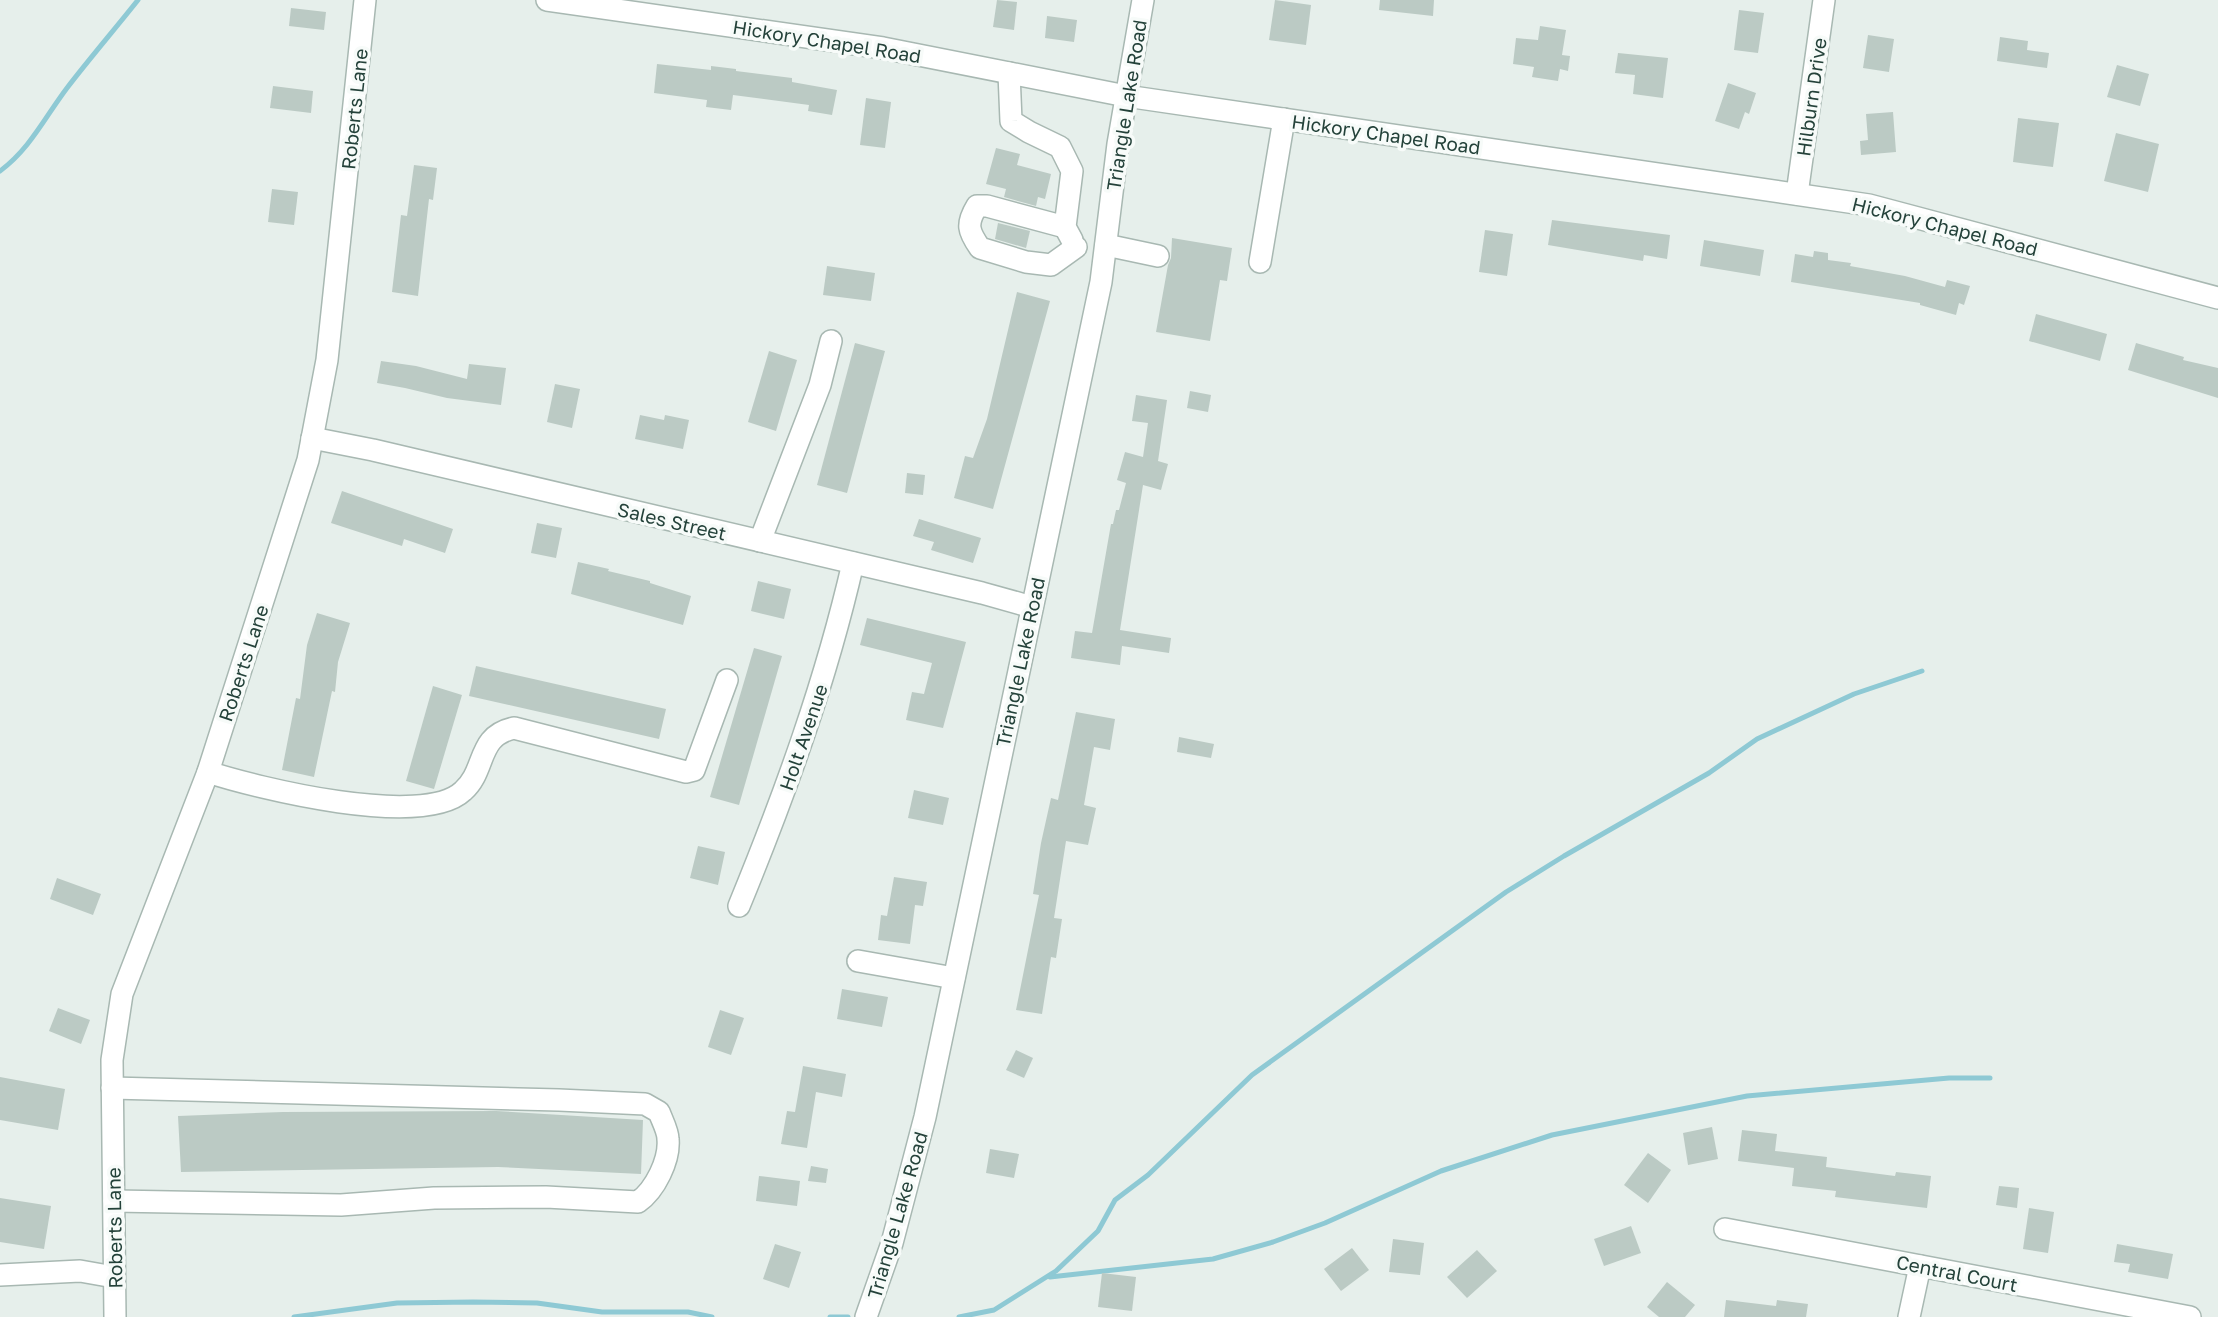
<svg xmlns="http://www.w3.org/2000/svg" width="2218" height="1317" viewBox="0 0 2218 1317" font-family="'Golos Text',sans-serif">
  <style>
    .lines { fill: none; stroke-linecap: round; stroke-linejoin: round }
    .stream { stroke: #8ec9d4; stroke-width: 5 }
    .building { fill: #bbcac4 }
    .minor-casing { stroke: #a8b8b2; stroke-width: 24 }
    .minor { stroke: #fff; stroke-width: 21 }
    .labels { text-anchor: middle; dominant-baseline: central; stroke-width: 7; stroke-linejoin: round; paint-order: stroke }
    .street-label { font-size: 19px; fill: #24423a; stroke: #f7fbf9 }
  </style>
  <rect width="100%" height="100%" fill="#e6efeb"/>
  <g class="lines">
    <g class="stream">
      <path d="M 0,171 C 30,149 45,117 67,88 C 90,58 115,29 138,0"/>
      <polyline points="1050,1277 1213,1259 1273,1242 1325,1223 1441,1171 1552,1135 1747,1096 1949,1078 1990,1078"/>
      <polyline points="294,1317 397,1303 473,1302 537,1303 602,1312 688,1312 712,1317"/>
      <polyline points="830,1317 848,1317"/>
      <polyline points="959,1317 994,1310 1056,1271 1098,1231 1115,1200 1148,1175 1252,1075 1506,892 1564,856 1709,773 1757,739 1854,694 1922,671"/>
    </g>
  </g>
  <g class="building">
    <polygon points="997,0 1017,2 1014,30 993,27"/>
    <polygon points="1275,0 1311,5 1306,45 1269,40"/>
    <polygon points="1380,0 1434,0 1433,16 1379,10"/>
    <polygon points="291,8 326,12 324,30 289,26"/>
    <polygon points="1739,10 1764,13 1758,53 1734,50"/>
    <polygon points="1047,16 1077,20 1074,42 1045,38"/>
    <polygon points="1540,26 1566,30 1562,55 1570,56 1568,71 1560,69 1558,81 1532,77 1534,67 1513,64 1516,38 1538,40"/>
    <polygon points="1868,35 1894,39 1889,72 1863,68"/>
    <polygon points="2000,37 2028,41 2027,50 2049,53 2047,68 1997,61"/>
    <polygon points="1618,53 1668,58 1663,98 1633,94 1635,75 1615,73"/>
    <polygon points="657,64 711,70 711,66 736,69 736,71 792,78 792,82 837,90 832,115 808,111 809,105 733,95 731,110 706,107 707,100 654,93"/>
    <polygon points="2117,65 2149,74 2140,106 2107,97"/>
    <polygon points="1728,83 1756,93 1749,114 1745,112 1739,129 1715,121"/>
    <polygon points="273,86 313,91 311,113 270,108"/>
    <polygon points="866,98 891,102 885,148 860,145"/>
    <polygon points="1893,112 1896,152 1861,155 1860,141 1868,140 1866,114"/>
    <polygon points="2018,118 2059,123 2053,167 2013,162"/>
    <polygon points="2116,133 2159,144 2148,192 2104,181"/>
    <polygon points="996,148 1020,154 1017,165 1051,174 1045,199 1038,197 1036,206 1004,197 1006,189 986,184"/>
    <polygon points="414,165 437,168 433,200 429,199 418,296 392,292 401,215 407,216"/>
    <polygon points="272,189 298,192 294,225 268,222"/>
    <polygon points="1552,220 1670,235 1667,259 1644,255 1643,261 1548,245"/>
    <polygon points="998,223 1030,231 1026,248 995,239"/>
    <polygon points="1485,230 1513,234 1507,276 1479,272"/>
    <polygon points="1172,238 1232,248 1227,281 1220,280 1210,341 1156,332 1168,265 1171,258"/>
    <polygon points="1704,240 1764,250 1760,276 1700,266"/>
    <polygon points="1814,251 1828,253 1828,260 1851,263 1850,266 1905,276 1945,287 1947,280 1970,286 1964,305 1959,303 1956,315 1920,305 1920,303 1791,282 1795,254 1813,257"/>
    <polygon points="827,266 875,273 871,301 823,295"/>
    <polygon points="1017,292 1050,301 993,509 954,498 965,456 973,458 987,419"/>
    <polygon points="2036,314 2107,334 2100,361 2029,341"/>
    <polygon points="855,343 885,351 847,493 817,485"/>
    <polygon points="2136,343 2184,357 2183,360 2218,368 2218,398 2128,370"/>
    <polygon points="769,351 797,360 776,431 748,422"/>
    <polygon points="381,361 416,366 467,379 469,364 506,368 501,405 447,398 405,388 377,383"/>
    <polygon points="555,384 580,389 572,428 547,422"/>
    <polygon points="1190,391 1211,395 1208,412 1187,408"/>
    <polygon points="1136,395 1167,400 1158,461 1168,464 1161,490 1143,485 1120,630 1171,638 1169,653 1122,646 1120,665 1071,658 1075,631 1092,633 1111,524 1113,524 1116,510 1119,510 1126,483 1117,480 1125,452 1143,457 1148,423 1132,421"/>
    <polygon points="640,415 664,420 665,415 689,420 683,449 635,439"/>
    <polygon points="907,473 925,475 923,495 905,493"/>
    <polygon points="342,491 453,529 445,553 404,539 402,546 331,523"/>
    <polygon points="919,519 981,538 973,563 931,550 934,542 913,536"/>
    <polygon points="537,523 562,528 556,558 531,553"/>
    <polygon points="578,562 609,569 608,571 650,581 650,583 691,596 683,625 571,594"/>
    <polygon points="758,581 791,589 784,619 751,611"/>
    <polygon points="317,613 350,623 338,662 335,692 332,691 314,777 282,770 296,698 300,699 307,645"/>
    <polygon points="867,618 966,642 943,728 906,720 912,692 924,694 932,663 860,645"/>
    <polygon points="754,648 782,656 739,805 710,797"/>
    <polygon points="476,666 666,709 659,739 469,696"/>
    <polygon points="433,686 462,695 434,789 406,781"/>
    <polygon points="1076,712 1115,719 1110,750 1094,747 1084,805 1096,808 1088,845 1066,841 1054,918 1062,919 1056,958 1051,957 1042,1014 1016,1010 1039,895 1033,894 1041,843 1051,798 1058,800"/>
    <polygon points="1179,737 1214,744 1211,758 1177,752"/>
    <polygon points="914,790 949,798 943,825 908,818"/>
    <polygon points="698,846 725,852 718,885 690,878"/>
    <polygon points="894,877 927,882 923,906 915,905 910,944 878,940 881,915 887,916"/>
    <polygon points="57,878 101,894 93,915 50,899"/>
    <polygon points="842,989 888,997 882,1027 837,1019"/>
    <polygon points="58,1008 90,1020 81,1044 49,1031"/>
    <polygon points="720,1010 744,1018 731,1055 708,1047"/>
    <polygon points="1016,1050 1033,1058 1024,1078 1006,1070"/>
    <polygon points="803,1066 846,1074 842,1097 816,1092 807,1148 781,1144 787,1111 795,1112"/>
    <polygon points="0,1077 65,1089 58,1130 0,1120"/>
    <polygon points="496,1111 643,1120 641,1174 498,1167 181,1172 178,1116 283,1112"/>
    <polygon points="1712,1127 1718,1159 1688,1165 1683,1133"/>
    <polygon points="1742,1130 1777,1134 1775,1151 1827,1157 1826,1167 1895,1176 1896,1172 1931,1176 1927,1208 1835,1197 1836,1191 1792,1186 1794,1168 1738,1161"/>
    <polygon points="990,1149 1019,1154 1014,1178 986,1173"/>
    <polygon points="1648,1153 1671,1170 1648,1203 1624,1185"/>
    <polygon points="811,1166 828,1169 826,1183 808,1181"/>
    <polygon points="759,1176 800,1181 797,1206 756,1201"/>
    <polygon points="1999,1186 2019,1188 2017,1208 1996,1205"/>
    <polygon points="0,1198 51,1206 44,1249 0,1242"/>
    <polygon points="2029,1208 2054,1212 2048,1253 2023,1249"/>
    <polygon points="1631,1226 1641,1253 1604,1266 1594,1239"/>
    <polygon points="1393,1239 1424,1243 1420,1275 1389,1272"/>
    <polygon points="775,1244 801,1252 789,1288 763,1279"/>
    <polygon points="2117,1244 2173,1254 2168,1279 2128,1272 2130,1264 2114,1262"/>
    <polygon points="1352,1248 1369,1270 1341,1291 1324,1269"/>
    <polygon points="1477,1250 1497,1271 1467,1298 1447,1277"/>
    <polygon points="1102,1273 1136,1277 1132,1311 1098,1307"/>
    <polygon points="1667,1282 1695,1305 1685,1317 1659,1317 1647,1307"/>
    <polygon points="1726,1300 1776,1306 1777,1300 1808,1304 1806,1317 1724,1317"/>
  </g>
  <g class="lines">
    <g class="minor-casing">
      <g id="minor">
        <polyline points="547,0 883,48 1126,96 1869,205 2218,298"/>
        <polyline points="1009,73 1011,121 1029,132 1060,147 1072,171 1065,227 1072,240"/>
        <polyline points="1797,194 1824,0"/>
        <path d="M 1065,227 L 987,206 L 977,206 C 966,224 968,231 980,248 L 1026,262 L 1051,265 L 1076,247"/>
        <polyline points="1106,245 1158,256"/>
        <polyline points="1260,262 1284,119"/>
        <polyline points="312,438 373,450 982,593 1032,607"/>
        <polyline points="760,541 820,385 831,341"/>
        <path d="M 208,772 C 257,788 423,829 463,791 C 487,770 476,736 514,728 L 686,772 L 694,770 L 727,680"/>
        <path d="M 739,906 C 785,794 826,681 853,563"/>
        <polyline points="858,961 954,978"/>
        <path d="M 112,1088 L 559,1100 L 645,1104 L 659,1112 C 662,1120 668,1131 668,1139 C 670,1160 655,1190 638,1202 L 546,1197 L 434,1198 L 341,1205 L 114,1201"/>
        <polyline points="1725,1229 2190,1317"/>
        <polyline points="0,1275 80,1271 114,1277"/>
        <polyline points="115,1317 112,1060 122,994 208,772 308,460 327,360 365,0"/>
        <polyline points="866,1317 892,1243 925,1117 1101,282 1118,144 1143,0"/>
        <polyline points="1909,1317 1920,1266"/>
      </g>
    </g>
    <use href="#minor" class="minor"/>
  </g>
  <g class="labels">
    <g class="street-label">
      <text transform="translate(827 41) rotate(9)">Hickory Chapel Road</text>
      <text transform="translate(1811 97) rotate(-82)">Hilburn Drive</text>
      <text transform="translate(1126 105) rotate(-81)">Triangle Lake Road</text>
      <text transform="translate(354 109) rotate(-84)">Roberts Lane</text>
      <text transform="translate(1386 134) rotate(8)">Hickory Chapel Road</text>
      <text transform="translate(1945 226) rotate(14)">Hickory Chapel Road</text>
      <text transform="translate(672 521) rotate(13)">Sales Street</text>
      <text transform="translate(1020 662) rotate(-78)">Triangle Lake Road</text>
      <text transform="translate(243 663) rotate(-72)">Roberts Lane</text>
      <text transform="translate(803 737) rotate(-71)">Holt Avenue</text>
      <text transform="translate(897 1215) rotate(-74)">Triangle Lake Road</text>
      <text transform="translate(114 1228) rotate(-91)">Roberts Lane</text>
      <text transform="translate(1957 1273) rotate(11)">Central Court</text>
    </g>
  </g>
</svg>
